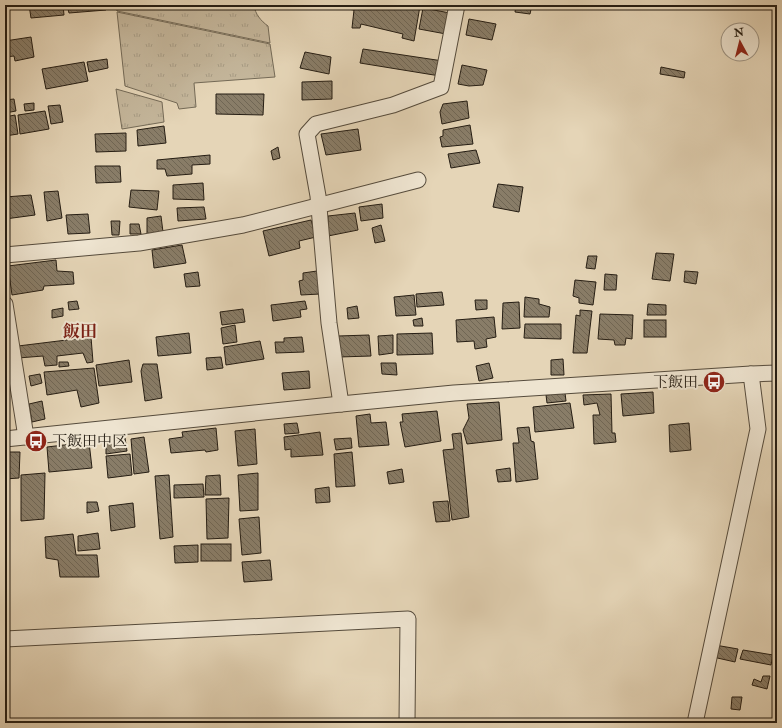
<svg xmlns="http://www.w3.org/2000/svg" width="782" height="728" viewBox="0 0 782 728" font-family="'IM FELL Double Pica','Noto Serif JP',serif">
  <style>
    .grass { fill: url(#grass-tufts); stroke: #746a57 }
    .building { fill: url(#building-back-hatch); stroke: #251d13 }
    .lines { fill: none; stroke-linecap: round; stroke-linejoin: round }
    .street-casing { stroke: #554b3c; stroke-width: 17 }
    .street { stroke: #eee4d0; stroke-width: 15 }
    .labels { text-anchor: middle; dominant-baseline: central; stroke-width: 4; stroke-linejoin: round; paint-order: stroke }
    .poi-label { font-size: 15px; fill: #251d13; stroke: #eee4d0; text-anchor: end }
    .quarter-label { font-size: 17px; font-weight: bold; fill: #7a1f14; stroke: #eee4d0 }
  </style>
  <defs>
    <pattern id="grass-tufts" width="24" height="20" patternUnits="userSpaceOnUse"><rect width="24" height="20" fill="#c4b69b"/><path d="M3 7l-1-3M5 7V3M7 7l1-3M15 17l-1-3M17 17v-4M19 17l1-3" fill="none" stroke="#a89c85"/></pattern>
    <pattern id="building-back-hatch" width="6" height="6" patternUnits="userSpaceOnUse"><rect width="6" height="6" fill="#897d68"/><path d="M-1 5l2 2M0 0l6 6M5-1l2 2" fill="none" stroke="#706654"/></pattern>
  </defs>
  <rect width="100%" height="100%" fill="#e5d5b7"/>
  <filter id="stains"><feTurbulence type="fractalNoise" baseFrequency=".005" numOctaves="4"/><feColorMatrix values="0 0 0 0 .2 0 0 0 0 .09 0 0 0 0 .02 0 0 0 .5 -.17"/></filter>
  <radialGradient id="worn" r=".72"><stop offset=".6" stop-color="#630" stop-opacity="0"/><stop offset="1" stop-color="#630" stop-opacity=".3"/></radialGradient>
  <g class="grass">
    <path d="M 116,5 L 254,5 C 255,14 261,21 268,26 L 270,43 L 117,11 Z"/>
    <polygon points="117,12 270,44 275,77 194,83 196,107 179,109 177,103 125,86"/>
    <polygon points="116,89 162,102 164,122 122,129"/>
  </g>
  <g class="building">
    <polygon points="29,5 63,5 64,15 31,18"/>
    <polygon points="67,5 105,5 106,10 69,13"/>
    <polygon points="335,5 415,5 420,6 414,41 402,38 403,34 361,24 360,28 352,28 354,10 334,7"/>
    <polygon points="516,5 532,5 530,14 515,12"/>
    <polygon points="423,8 450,13 446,34 419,29"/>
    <polygon points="469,19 496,24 492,40 466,35"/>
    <polygon points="31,37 34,57 15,61 14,56 5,57 5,41"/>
    <polygon points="363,49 443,61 440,76 360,63"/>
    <polygon points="305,52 331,57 329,74 300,68"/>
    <polygon points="107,59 108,68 89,72 87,62"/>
    <polygon points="84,62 88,81 46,89 42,69"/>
    <polygon points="462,65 487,70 483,85 469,86 458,84"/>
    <polygon points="661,67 685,72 684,78 660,74"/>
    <polygon points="332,81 332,99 302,100 302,82"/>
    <polygon points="216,94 264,94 263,115 216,114"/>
    <polygon points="14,99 16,111 5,113 5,100"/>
    <polygon points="467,101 469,118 442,124 440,112 443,104"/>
    <polygon points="34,103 34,110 25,111 24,104"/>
    <polygon points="60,105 63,122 51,124 48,106"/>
    <polygon points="45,111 49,129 20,134 18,115"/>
    <polygon points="15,115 18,134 5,136 5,117"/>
    <polygon points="470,125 473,144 442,147 440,137 443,136 443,130"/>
    <polygon points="164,126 166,143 138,146 137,130"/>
    <polygon points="358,129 361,150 326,155 321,134"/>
    <polygon points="126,133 126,151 96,152 95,134"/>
    <polygon points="278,147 280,158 273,160 271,151"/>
    <polygon points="476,150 480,163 451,168 448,154"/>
    <polygon points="210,155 210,164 192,165 192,174 167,176 165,169 157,169 157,160"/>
    <polygon points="95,166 120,166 121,182 96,183"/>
    <polygon points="203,183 204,200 173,199 173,185"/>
    <polygon points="498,184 523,187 519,212 493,207"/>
    <polygon points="131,190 159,191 157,210 129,207"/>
    <polygon points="58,191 62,218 47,221 44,192"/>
    <polygon points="31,195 35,215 5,219 5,197"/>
    <polygon points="382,204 383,218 361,221 359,207"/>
    <polygon points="204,207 206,219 178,221 177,208"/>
    <polygon points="355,213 358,230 328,236 328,216"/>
    <polygon points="88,214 90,233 68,234 66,215"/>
    <polygon points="161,216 163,232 147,234 147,218"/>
    <polygon points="311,220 316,237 299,241 300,248 269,256 263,231"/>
    <polygon points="111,221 120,221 119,235 112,235"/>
    <polygon points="130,224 139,224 141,234 130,234"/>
    <polygon points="381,225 385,241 375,243 372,228"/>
    <polygon points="182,245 186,263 154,268 152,250"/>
    <polygon points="656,253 674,254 670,281 652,279"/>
    <polygon points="588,256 597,256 595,269 586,268"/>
    <polygon points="56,260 57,271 73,272 74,284 44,286 43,290 12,295 8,266"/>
    <polygon points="317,271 320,294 301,295 299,281 303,280 303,273"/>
    <polygon points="685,271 698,272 696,284 684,282"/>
    <polygon points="198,272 200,286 186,287 184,274"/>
    <polygon points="605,274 617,275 616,290 604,290"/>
    <polygon points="575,280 596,282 593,305 579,303 579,298 573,296"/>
    <polygon points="442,292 444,305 417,307 416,294"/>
    <polygon points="414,295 416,315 396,316 394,297"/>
    <polygon points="525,297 539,299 539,304 550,307 549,317 524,317"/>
    <polygon points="475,300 487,300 487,309 476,310"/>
    <polygon points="77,301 79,309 69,310 68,302"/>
    <polygon points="305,301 307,309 300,310 301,317 273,321 271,305"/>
    <polygon points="519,302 520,328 502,329 503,303"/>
    <polygon points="648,304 666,305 666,315 647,315"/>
    <polygon points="357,306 359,318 348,319 347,308"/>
    <polygon points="63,308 63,316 52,318 52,310"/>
    <polygon points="243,309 245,322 222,325 220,312"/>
    <polygon points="580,310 592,311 587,353 573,353 576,315 580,316"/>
    <polygon points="600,314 633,315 632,339 626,338 625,345 615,345 614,340 598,339"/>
    <polygon points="494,317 496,337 486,339 487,347 475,349 474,341 457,342 456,320"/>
    <polygon points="422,318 423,326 414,326 413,320"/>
    <rect x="644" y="320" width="22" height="17"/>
    <polygon points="525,324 561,324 561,339 524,338"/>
    <polygon points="235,325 237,342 223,344 221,328"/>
    <polygon points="189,333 191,353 158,356 156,337"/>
    <polygon points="432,333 433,354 397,355 397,334"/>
    <polygon points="369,335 371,356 339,357 338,336"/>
    <polygon points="393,335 393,353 379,355 378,336"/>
    <polygon points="91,337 93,362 87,363 83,353 57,356 57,365 45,366 43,356 18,358 18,346"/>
    <polygon points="302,337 304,352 276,353 275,342 284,342 284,338"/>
    <polygon points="260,341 264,359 226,365 224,347"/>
    <polygon points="221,357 223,368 207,370 206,358"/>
    <polygon points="563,359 564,375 551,375 551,360"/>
    <polygon points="129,360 132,382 99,386 96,365"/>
    <polygon points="59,362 68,362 69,366 59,367"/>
    <polygon points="381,363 396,363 397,375 382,374"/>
    <polygon points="489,363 493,378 479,381 476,366"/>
    <polygon points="143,364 157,364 162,398 145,401 141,371"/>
    <polygon points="94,368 99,403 81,407 77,390 47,395 44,372"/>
    <polygon points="309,371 310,388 284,390 282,373"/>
    <polygon points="40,374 42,383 31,386 29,376"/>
    <polygon points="653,392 654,413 623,416 621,394"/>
    <polygon points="565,393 566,401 547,403 546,395"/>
    <polygon points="611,394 612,433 615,433 616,442 594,444 593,415 600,415 597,403 584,405 583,395"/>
    <polygon points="42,401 45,419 32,422 29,404"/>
    <polygon points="499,402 502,440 467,444 463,430 469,418 467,404"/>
    <polygon points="570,403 574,428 535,432 533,407"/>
    <polygon points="437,411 441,441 405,447 400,422 403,422 402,414"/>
    <polygon points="370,414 371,423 386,422 389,445 359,447 356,416"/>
    <polygon points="297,423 299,433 285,434 284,424"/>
    <polygon points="689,423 691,450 670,452 669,425"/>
    <polygon points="529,427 531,441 534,442 538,479 516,482 513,443 519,443 517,428"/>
    <polygon points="216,428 218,450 206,452 205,450 171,453 169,439 183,437 182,432"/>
    <polygon points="255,429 257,464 238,466 235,431"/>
    <polygon points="320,432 323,455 291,457 291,449 285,450 284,437"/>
    <polygon points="461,433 469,517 452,520 443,450 454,449 452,434"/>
    <polygon points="144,437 149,472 134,474 131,439"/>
    <polygon points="125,438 127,451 106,454 106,439"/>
    <polygon points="351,438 352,448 336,450 334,439"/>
    <polygon points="89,442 92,468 49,472 47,447"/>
    <polygon points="5,452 20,452 19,478 5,479"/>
    <polygon points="352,452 355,486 336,487 334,454"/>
    <polygon points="130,454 132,475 108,478 106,456"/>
    <polygon points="510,468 511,481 498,482 496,470"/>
    <polygon points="402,469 404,482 389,484 387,472"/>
    <polygon points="45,473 44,519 21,521 21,475"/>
    <polygon points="258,473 258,510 240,511 238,475"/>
    <polygon points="169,475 173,537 160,539 155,476"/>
    <polygon points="220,475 221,495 205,495 206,476"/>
    <polygon points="203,484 204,497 174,498 174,485"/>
    <polygon points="329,487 330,502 316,503 315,489"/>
    <polygon points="229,498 228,538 207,539 206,499"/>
    <polygon points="448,501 450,521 436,522 433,502"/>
    <polygon points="87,502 97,502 99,511 87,513"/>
    <polygon points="133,503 135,527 111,531 109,506"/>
    <polygon points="259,517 261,553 242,555 239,519"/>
    <polygon points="98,533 100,549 78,551 78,536"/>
    <polygon points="73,534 76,555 97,555 99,577 60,577 58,560 46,558 45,537"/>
    <rect x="201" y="544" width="30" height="17"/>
    <polygon points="198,545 198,562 175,563 174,546"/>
    <polygon points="270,560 272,580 244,582 242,562"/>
    <polygon points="715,645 738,649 735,662 713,657"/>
    <polygon points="743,650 773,655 771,665 740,659"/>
    <polygon points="763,676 770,676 767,689 752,685 754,679 761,682"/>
    <polygon points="732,697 742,697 740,710 731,709"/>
  </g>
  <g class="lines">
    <g class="street-casing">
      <g id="street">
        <polyline points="5,255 139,243 243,225 418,180"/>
        <polyline points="5,304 26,437"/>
        <polyline points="341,404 329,323 318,196 307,134 316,124 393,105 441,87 457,5"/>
        <polyline points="5,439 341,404 454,393 751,374 777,373"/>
        <polyline points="5,639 408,619 407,723"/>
        <polyline points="695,723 758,429 751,374"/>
      </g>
    </g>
    <use href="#street" class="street"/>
  </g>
  <defs>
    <g id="bus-disc" transform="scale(1.15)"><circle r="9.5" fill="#8f2418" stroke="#eee4d0"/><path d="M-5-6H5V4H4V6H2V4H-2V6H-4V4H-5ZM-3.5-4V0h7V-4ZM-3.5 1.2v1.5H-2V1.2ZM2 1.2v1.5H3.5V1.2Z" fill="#fff"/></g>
  </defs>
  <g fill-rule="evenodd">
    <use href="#bus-disc" x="714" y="382"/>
    <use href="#bus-disc" x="36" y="441"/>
  </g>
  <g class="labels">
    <g class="poi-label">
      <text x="698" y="382">下飯田</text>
      <text x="52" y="441" text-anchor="start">下飯田中区</text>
    </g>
    <g class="quarter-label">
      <text x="80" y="331">飯田</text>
    </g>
  </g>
  <rect width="782" height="728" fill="none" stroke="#e5d5b7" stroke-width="20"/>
  <rect x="6" y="6" width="770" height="716" fill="none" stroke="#251d13" stroke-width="2"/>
  <rect x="10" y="10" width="762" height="708" fill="none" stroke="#251d13"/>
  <g transform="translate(740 42) rotate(353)"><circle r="19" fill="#eee4d0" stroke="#9e9484"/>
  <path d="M0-3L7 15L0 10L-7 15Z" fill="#8f2418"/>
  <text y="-6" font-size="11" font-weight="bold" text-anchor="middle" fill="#251d13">N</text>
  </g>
  <rect width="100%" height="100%" filter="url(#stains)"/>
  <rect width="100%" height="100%" fill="url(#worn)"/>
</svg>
